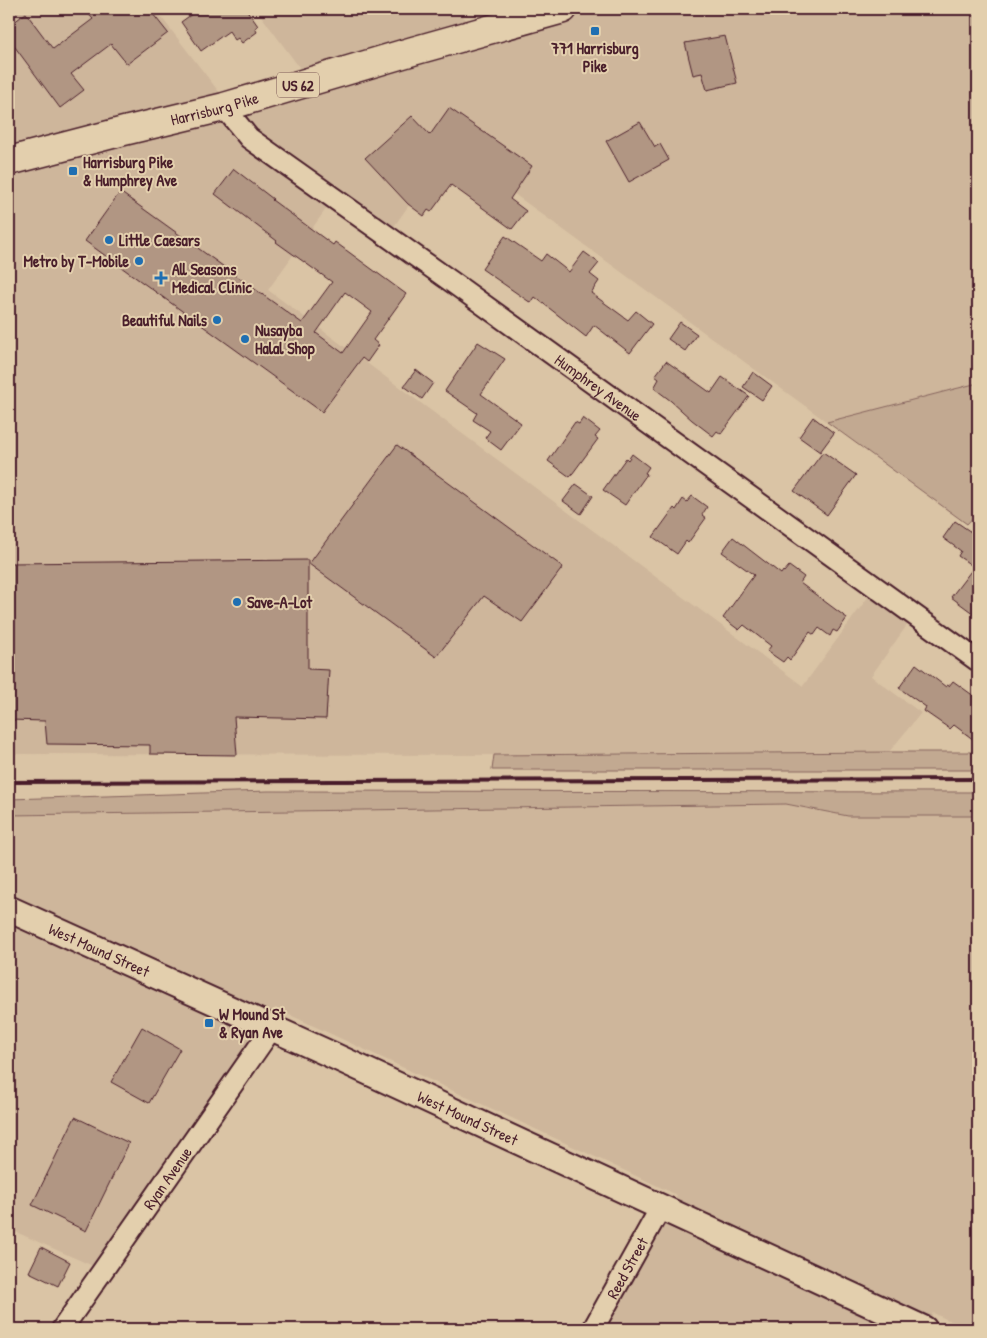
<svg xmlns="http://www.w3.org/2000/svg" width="987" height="1338" viewBox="0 0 987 1338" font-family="'Patrick Hand',sans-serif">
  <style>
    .built { fill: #ceb69b }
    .green { fill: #c2a991; stroke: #86645e }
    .building { fill: #b19683; stroke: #4a1f2b; fill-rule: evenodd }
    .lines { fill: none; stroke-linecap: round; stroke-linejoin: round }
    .minor-casing { stroke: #4a1f2b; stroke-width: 24 }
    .tertiary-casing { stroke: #4a1f2b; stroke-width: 29 }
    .primary-casing { stroke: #4a1f2b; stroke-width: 31 }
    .minor { stroke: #e3cfad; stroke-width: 20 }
    .tertiary { stroke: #e3cfad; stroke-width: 25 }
    .primary { stroke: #e3cfad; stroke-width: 28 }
    .rail { stroke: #4a1f2b; stroke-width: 4 }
    .poi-dot { fill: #1f6fb2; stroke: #e3cfad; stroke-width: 2 }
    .labels { text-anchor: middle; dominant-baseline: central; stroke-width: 4; stroke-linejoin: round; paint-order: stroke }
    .shield { fill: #e3cfad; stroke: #785452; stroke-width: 1 }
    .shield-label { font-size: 15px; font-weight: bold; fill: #4a1f2b }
    .poi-label { font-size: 16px; font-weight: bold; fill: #4a1f2b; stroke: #e3cfad; text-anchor: start }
    .street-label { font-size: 16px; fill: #4a1f2b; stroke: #e3cfad }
  </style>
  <rect width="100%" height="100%" fill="#dac4a5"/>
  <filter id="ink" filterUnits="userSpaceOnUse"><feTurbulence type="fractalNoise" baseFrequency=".02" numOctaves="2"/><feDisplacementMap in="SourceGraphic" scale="10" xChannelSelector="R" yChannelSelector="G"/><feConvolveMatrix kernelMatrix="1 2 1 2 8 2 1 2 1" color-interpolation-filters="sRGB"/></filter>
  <g filter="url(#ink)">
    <g class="built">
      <polygon points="9,9 155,9 229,105 311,83 256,9 457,9 480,36 580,9 978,9 978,383 827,422 450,147 385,239 331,202 268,290 803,686 871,593 910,621 871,676 921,713 889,752 494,755 9,754"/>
      <polygon points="786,804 848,816 978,816 978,1329 968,1329 933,1313 924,1329 597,1329 677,1195 275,1008 93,1266 9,1229 9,815"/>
    </g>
    <g class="green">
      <polygon points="978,383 978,512 967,524 827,422"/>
      <polygon points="889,752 978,752 978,770 492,770 494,755"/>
      <polygon points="268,791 978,792 978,816 848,816 786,804 9,815 9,799"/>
    </g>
    <g class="building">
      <polygon points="84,9 149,9 168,33 127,64 111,44 71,74 84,90 60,108 9,39 9,26 26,13 53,49 93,19"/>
      <polygon points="199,9 246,9 258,26 255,28 257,32 242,43 238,38 235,40 229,31 201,51 181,22"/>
      <polygon points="725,36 737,83 707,90 702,73 693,75 685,43"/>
      <polygon points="449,108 532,166 510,199 526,211 512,229 451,185 431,212 428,210 424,216 408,204 365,158 412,116 430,135"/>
      <polygon points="640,122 655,147 660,144 669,160 629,182 606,141"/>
      <path d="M 234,169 L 273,199 L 272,200 L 333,245 L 335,242 L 406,294 L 373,340 L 379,345 L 367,362 L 362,358 L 322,412 L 85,241 L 120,192 L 302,323 L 332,282 L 276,242 L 277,241 L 215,194 ZM 345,292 L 372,312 L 343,353 L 316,333 Z"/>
      <polygon points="505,236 541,261 546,254 569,272 584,252 599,263 590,274 599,281 591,293 628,320 636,311 652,324 630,353 594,325 586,337 535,297 531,303 482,269"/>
      <polygon points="680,322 697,334 685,351 668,339"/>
      <polygon points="478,342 505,359 481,394 521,423 501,450 485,438 490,431 473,420 477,413 445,391"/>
      <polygon points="666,361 711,393 722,377 749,396 721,434 717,431 713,436 692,420 671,401 654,388 659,379 655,376"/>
      <polygon points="416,370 433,383 422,399 404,386"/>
      <polygon points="753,372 772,386 762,400 743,387"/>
      <polygon points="813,417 834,433 820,452 799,437"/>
      <polygon points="583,418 600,431 595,437 598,439 570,477 548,461 575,422 579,424"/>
      <polygon points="397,445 563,567 522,622 484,596 436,657 309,564"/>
      <polygon points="823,452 856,475 827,515 794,491"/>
      <polygon points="632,454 649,467 645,473 647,474 625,505 603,490 626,458 628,460"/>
      <polygon points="576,484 593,496 581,514 563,501"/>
      <polygon points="692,496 707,507 702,515 706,518 688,543 686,541 677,554 653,537 674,508 676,510 683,499 687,502"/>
      <polygon points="955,521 974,534 978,529 978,617 951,597 974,567 958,556 961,551 943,538"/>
      <polygon points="733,537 781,574 783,571 784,572 789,566 804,577 800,583 847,618 837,632 833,630 830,636 819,628 814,635 810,632 790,660 787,657 783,662 767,651 771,646 744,625 739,630 723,618 754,575 722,552"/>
      <polygon points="308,560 308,669 329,670 326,719 234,717 237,755 150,754 150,745 47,744 45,721 9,720 9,563"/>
      <polygon points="916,664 946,687 947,685 949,686 953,681 978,699 978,743 954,725 950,729 924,711 926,707 899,688"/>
      <polygon points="142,1027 180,1049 149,1103 111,1082"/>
      <polygon points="75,1117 129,1143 86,1231 32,1205"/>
      <polygon points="41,1247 70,1262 58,1286 29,1272"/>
    </g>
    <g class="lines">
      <g class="minor-casing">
        <g id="minor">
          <path id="s1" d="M 224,107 L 249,138 L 452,282 L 978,661"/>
          <path id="s2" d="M 62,1329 L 272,1028"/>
          <path id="s3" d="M 593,1329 L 661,1207"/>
        </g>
      </g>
      <g class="tertiary-casing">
        <g id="tertiary">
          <path id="s4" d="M 9,909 L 332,1055 L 924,1329"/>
        </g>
      </g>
      <g class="primary-casing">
        <g id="primary">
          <path id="s5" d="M 9,161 L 124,131 L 224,107 L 413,51 L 563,9"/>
        </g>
      </g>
      <use href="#minor" class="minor"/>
      <use href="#tertiary" class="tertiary"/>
      <use href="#primary" class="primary"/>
      <polyline class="rail" points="9,782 978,779"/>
    </g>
  </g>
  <g class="poi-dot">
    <rect x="590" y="26" width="10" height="10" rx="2.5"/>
    <rect x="68" y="166" width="10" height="10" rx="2.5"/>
    <circle cx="109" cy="240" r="5"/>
    <circle cx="139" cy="261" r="5"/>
    <path d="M158.5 270.5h5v5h5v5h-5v5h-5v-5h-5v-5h5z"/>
    <circle cx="217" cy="320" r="5"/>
    <circle cx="245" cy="339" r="5"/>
    <circle cx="237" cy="602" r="5"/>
    <rect x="204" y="1018" width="10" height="10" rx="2.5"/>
  </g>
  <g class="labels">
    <rect class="shield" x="277" y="72.5" width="42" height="25" rx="4"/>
    <g class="shield-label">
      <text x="298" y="85">US 62</text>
    </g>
    <g class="poi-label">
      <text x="595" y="48" text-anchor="middle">771 Harrisburg<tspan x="595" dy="18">Pike</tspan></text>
      <text x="83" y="162">Harrisburg Pike<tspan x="83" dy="18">&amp; Humphrey Ave</tspan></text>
      <text x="119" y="240">Little Caesars</text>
      <text x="129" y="261" text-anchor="end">Metro by T-Mobile</text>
      <text x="172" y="269">All Seasons<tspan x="172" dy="18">Medical Clinic</tspan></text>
      <text x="207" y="320" text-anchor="end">Beautiful Nails</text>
      <text x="255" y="330">Nusayba<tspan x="255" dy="18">Halal Shop</tspan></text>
      <text x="247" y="602">Save-A-Lot</text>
      <text x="219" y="1014">W Mound St<tspan x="219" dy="18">&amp; Ryan Ave</tspan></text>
    </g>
    <g class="street-label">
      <text stroke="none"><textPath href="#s5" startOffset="212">Harrisburg Pike</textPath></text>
      <text stroke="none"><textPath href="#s1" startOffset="469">Humphrey Avenue</textPath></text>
      <text stroke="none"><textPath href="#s4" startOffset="99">West Mound Street</textPath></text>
      <text stroke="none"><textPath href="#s4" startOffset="504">West Mound Street</textPath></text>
      <text stroke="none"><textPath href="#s2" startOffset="184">Ryan Avenue</textPath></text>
      <text stroke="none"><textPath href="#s3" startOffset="70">Reed Street</textPath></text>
    </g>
  </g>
  <rect width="987" height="1338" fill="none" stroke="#e3cfad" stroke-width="30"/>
  <rect x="15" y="15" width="957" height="1308" fill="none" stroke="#4a1f2b" stroke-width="2" filter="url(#ink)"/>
</svg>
